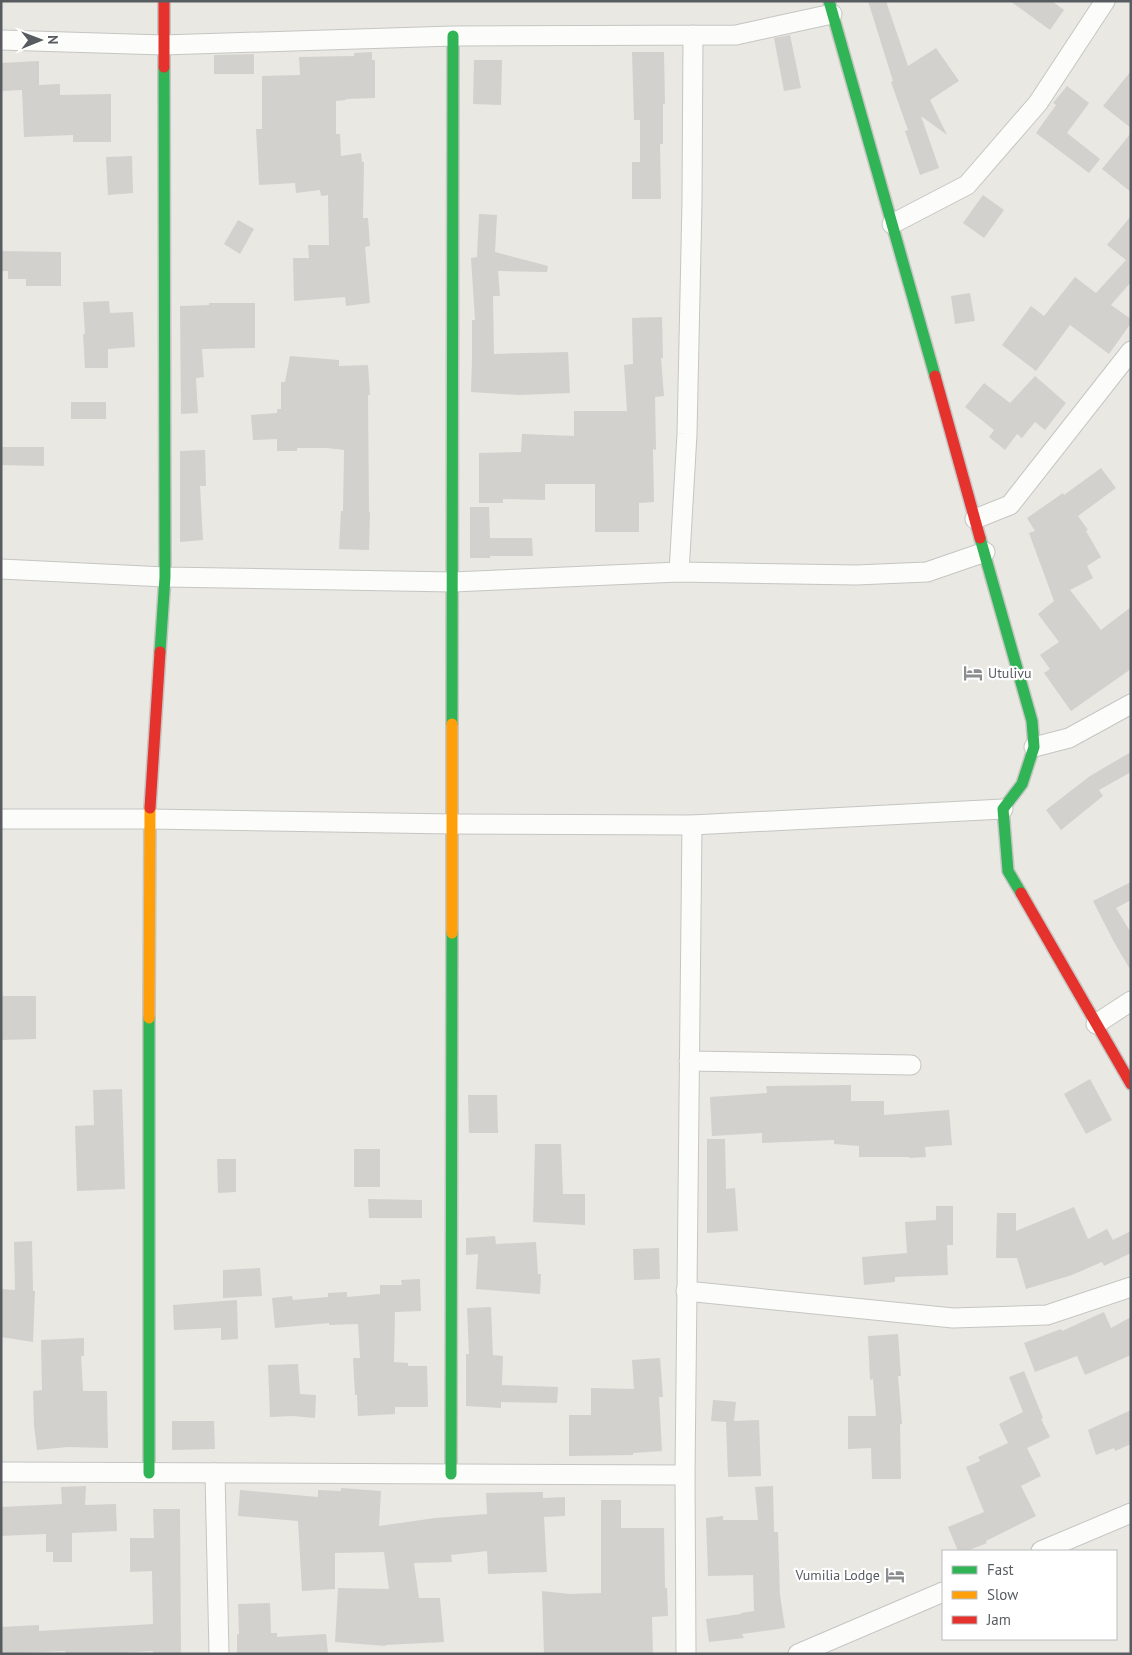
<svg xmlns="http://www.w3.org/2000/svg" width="1132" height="1655" viewBox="0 0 1132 1655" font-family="'PT Sans',sans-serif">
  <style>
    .building { fill: #d2d1cd }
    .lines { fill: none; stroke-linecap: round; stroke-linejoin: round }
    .street-casing { stroke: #c5c5c3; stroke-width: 21 }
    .fast-casing { stroke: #c5c6c4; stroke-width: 14 }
    .slow-casing { stroke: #c5c6c4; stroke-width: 14 }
    .jam-casing { stroke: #c5c6c4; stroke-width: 14 }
    .street { stroke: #fcfcfb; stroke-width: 19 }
    .fast { stroke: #30b455; stroke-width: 11 }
    .slow { stroke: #ff9f0a; stroke-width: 11 }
    .jam { stroke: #e5322d; stroke-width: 11 }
    .labels { text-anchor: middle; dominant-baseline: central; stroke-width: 4.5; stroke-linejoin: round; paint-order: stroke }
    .poi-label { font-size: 14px; fill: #585c61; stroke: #fff; text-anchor: start }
  </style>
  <rect width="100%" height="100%" fill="#e9e8e2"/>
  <g class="building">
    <polygon points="868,1 886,1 908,66 936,48 959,81 930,100 947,135 921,116 939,168 920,175 905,131 908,130 891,82 893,81"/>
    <polygon points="1010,1 1052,1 1064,10 1050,30"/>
    <polygon points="790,35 801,88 784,91 774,38"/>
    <polygon points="372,52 372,60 375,60 375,98 346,99 346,100 336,101 336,134 340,134 341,156 361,153 362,162 364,162 363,218 368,218 370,246 365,247 370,303 346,306 345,297 294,301 293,258 309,258 308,245 329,245 328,195 321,196 320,190 296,193 295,183 259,185 256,129 262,129 262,76 300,75 299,57 354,56 354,53"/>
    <polygon points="632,52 664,52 665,104 663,104 663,144 660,144 661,199 632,199 632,162 640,162 640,120 634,120"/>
    <polygon points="254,54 254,74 214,74 214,55"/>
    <polygon points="474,60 502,60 501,105 473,104"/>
    <polygon points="39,61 39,85 60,84 60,95 111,94 111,142 73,142 73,135 24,137 22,90 1,91 1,63"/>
    <polygon points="1131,71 1131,128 1103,106"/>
    <polygon points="1067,86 1089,103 1067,133 1100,159 1089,173 1036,133 1056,105 1053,103"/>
    <polygon points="1131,133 1131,192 1102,169"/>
    <polygon points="132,156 133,193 108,195 106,157"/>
    <polygon points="983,195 1004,210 984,238 963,223"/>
    <polygon points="479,214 497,215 495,252 548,266 547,272 498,271 500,296 493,296 494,354 568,352 570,393 519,395 471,392 472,359 472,320 475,320 471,258 477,257"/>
    <polygon points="1131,216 1131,282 1111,305 1131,319 1131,323 1109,354 1070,325 1036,371 1002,345 1031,306 1044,316 1075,277 1096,293 1126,260 1107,245"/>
    <polygon points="238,220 254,229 240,254 224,244"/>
    <polygon points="1,251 61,252 61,286 26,286 26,279 8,279 8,271 1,271"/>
    <polygon points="970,293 975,321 955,324 951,296"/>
    <polygon points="109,301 110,313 133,312 135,347 108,349 108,368 85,368 83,334 85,334 83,302"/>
    <polygon points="209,303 255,303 255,348 202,349 204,377 196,378 198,413 181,414 180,306 209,305"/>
    <polygon points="662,317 663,358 661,358 664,396 655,397 656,450 653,449 654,502 639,503 639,532 595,532 595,484 545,484 545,500 503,499 503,503 479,503 479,453 521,452 522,434 574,436 574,411 627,411 624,365 633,364 632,318"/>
    <polygon points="290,356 339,360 339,366 368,365 370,395 368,395 369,512 370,512 369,550 339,549 341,511 343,511 344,450 327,448 297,448 297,451 277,451 277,439 253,440 251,415 277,413 277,409 281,409 281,382 285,382"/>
    <polygon points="1035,376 1066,403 1045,430 1035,422 1022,438 1017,434 1005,450 989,437 994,430 965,407 984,383 1010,403"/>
    <rect x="71" y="402" width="35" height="17"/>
    <polygon points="1,447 44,447 44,466 1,465"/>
    <polygon points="205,450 206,486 200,486 203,540 180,542 180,451"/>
    <polygon points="1101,468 1116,488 1078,516 1088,530 1086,531 1101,557 1087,566 1093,578 1070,590 1101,630 1131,607 1131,669 1071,711 1044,673 1050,669 1040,655 1059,642 1038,614 1054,601 1029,533 1035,531 1027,518 1063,493 1064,495"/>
    <polygon points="470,507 489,507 490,538 532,538 533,556 490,556 490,558 470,558"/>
    <polygon points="1131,752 1131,772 1099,790 1103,796 1061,830 1046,810 1090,776"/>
    <polygon points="1131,882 1131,900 1116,908 1131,933 1131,971 1114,942 1093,901"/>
    <polygon points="1,996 36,996 36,1039 1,1040"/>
    <polygon points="1090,1079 1112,1120 1086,1134 1064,1094"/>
    <polygon points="851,1085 851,1101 884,1101 884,1115 949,1110 952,1145 925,1147 926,1157 909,1158 909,1157 859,1157 859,1146 834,1144 834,1140 762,1143 762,1133 712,1136 710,1097 767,1093 766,1086"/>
    <polygon points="122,1089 125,1189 77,1191 75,1126 94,1125 93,1090"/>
    <polygon points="468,1095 497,1095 498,1133 469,1133"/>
    <polygon points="707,1139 725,1139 726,1189 735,1188 738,1231 707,1233"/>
    <polygon points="535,1144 561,1144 563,1194 585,1194 585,1225 533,1222"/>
    <rect x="354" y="1149" width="26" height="38"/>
    <polygon points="217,1159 236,1159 236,1192 218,1193"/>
    <polygon points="368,1199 422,1200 422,1218 369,1218"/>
    <polygon points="936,1206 953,1206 953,1245 947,1245 948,1275 895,1277 895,1282 864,1285 862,1257 907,1253 905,1222 936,1220"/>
    <polygon points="1074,1207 1088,1239 1107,1229 1113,1240 1131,1231 1131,1253 1104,1266 1102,1262 1072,1275 1026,1289 1017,1258 996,1258 997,1213 1016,1213 1016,1231"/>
    <polygon points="495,1236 496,1244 536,1242 538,1274 541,1274 540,1294 476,1289 478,1254 466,1255 466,1238"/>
    <polygon points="32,1241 33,1291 35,1291 33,1342 1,1337 1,1289 15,1290 14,1242"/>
    <polygon points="659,1248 660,1279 634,1280 633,1249"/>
    <polygon points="260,1268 262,1296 223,1298 223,1270"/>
    <polygon points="420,1279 421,1311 395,1312 394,1362 408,1363 408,1366 427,1366 428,1407 395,1407 395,1414 358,1416 357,1395 355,1395 353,1358 360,1358 358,1324 329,1325 329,1323 275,1328 272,1298 292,1296 293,1300 328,1297 328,1293 347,1292 347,1297 380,1294 380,1285 402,1285 401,1280"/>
    <polygon points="237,1300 238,1339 221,1340 221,1328 174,1330 173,1305"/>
    <polygon points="491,1307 493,1355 503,1356 502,1385 558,1387 557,1403 501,1402 501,1408 466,1406 466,1354 469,1354 467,1308"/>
    <polygon points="1104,1312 1111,1328 1131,1317 1131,1355 1085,1375 1077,1356 1035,1372 1024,1343 1061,1329 1062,1331"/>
    <polygon points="898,1334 901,1376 898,1376 902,1424 900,1424 901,1479 872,1479 871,1448 848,1449 848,1416 876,1416 873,1379 870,1380 868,1336"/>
    <polygon points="84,1338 84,1356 81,1356 83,1391 107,1391 108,1448 68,1447 37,1450 34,1425 33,1391 42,1390 41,1340"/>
    <polygon points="660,1358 663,1397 659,1397 662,1451 633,1453 633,1455 569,1456 569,1415 591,1415 591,1388 634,1389 632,1360"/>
    <polygon points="298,1364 300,1394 316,1395 315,1418 293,1416 270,1417 268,1365"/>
    <polygon points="1024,1371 1043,1418 1041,1419 1050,1437 1027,1448 1041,1476 1021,1486 1036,1516 986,1541 987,1543 967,1551 958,1551 948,1527 984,1512 966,1467 980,1461 978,1457 1008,1443 999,1424 1023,1412 1009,1377"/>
    <polygon points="713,1400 736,1402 734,1421 759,1420 761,1476 728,1477 726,1422 711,1421"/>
    <polygon points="1131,1410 1131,1444 1115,1451 1114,1448 1096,1455 1088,1430"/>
    <polygon points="172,1421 214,1421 215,1449 172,1450"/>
    <polygon points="86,1486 85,1505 116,1504 117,1531 72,1533 72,1562 53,1562 53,1552 46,1552 46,1534 1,1536 1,1507 62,1504 61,1487"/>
    <polygon points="773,1486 774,1532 778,1532 780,1595 785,1628 742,1634 744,1638 709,1642 706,1619 741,1614 741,1613 754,1611 753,1575 708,1576 706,1518 723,1516 723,1520 758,1520 755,1487"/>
    <polygon points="341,1488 381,1491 379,1526 435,1518 487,1514 486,1493 543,1492 543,1498 565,1497 565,1516 544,1517 547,1572 488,1574 487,1551 451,1555 452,1562 414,1563 419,1598 440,1598 444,1642 385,1645 386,1646 335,1642 338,1588 389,1589 384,1552 335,1553 335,1589 302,1591 298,1521 238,1516 240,1490 318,1497 318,1490 341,1491"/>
    <polygon points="601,1500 621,1500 621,1528 664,1528 665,1588 667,1588 668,1616 652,1617 653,1654 544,1654 542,1591 570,1594 601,1593"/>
    <polygon points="153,1509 180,1509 181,1654 153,1654 153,1651 106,1654 66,1654 65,1651 1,1654 1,1627 39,1625 39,1631 153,1624 152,1571 130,1572 130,1538 154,1538"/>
    <polygon points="270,1603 271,1633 277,1633 277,1637 326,1634 328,1653 237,1654 237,1634 239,1634 238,1604"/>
  </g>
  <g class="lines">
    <g class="street-casing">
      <g id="street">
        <polyline points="1,40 163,45 453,36 736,35 832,14"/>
        <polyline points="892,224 967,185 1038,103 1105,1"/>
        <polyline points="975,519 1010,505 1131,351"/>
        <polyline points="1,569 165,577 453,582 679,572 856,575 927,572 985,552"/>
        <polyline points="679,572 687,434 692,202 693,35"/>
        <polyline points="1034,747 1069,738 1131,704"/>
        <polyline points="1,819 149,819 452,824 692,825 1003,809"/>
        <polyline points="1096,1024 1131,1001"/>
        <polyline points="689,1061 911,1065"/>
        <polyline points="686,1291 953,1318 1047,1315 1131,1287"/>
        <polyline points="1,1472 685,1475"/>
        <polyline points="215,1473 219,1654"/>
        <polyline points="1041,1551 1131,1513"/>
        <polyline points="686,1654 685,1475 692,825"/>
        <polyline points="798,1654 943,1592"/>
      </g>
    </g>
    <g class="fast-casing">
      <g id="fast">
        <polyline points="829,1 935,376"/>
        <polyline points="980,538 1032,721 1034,747 1022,784 1003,809 1008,871 1021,893"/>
        <polyline points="160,652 165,577 164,67"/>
        <polyline points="452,724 453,36"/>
        <polyline points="149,1018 149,1473"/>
        <polyline points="451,1474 452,933"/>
      </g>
    </g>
    <g class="slow-casing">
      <g id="slow">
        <polyline points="452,933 452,724"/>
        <polyline points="149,1018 150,808"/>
      </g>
    </g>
    <g class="jam-casing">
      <g id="jam">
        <polyline points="164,1 164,67"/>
        <polyline points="935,376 980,538"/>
        <polyline points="150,808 160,652"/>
        <polyline points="1021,893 1131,1084"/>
      </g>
    </g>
    <use href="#street" class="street"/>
    <use href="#fast" class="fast"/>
    <use href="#slow" class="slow"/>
    <use href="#jam" class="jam"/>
  </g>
  <defs>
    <g id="hotel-bare" transform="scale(1.5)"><path d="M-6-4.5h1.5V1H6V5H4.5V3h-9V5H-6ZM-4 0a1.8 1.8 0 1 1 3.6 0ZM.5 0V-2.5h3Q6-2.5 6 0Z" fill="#8b8d8e" stroke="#fff" stroke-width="2.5" paint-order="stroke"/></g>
  </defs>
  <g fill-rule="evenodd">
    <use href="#hotel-bare" x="973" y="673"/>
    <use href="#hotel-bare" x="895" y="1575"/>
  </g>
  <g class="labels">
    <g class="poi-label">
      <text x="988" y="673">Utulivu</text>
      <text x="880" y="1575" text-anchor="end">Vumilia Lodge</text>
    </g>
  </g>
  <rect width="1132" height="1655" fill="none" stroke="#585c61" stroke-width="5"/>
  <rect x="942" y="1550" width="175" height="90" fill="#ffffff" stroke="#bcbec0"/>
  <rect x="952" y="1566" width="25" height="8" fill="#30b455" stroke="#bcbec0"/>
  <text x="987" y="1575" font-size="15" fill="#585c61">Fast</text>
  <rect x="952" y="1591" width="25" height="8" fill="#ff9f0a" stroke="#bcbec0"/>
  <text x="987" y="1600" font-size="15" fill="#585c61">Slow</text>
  <rect x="952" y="1616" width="25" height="8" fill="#e5322d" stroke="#bcbec0"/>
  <text x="987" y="1625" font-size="15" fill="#585c61">Jam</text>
  <g transform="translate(40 40) rotate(89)" stroke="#ffffff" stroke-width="4" paint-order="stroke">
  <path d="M0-4L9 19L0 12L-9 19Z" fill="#585c61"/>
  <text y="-8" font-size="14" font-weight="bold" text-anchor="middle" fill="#585c61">N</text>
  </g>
</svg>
